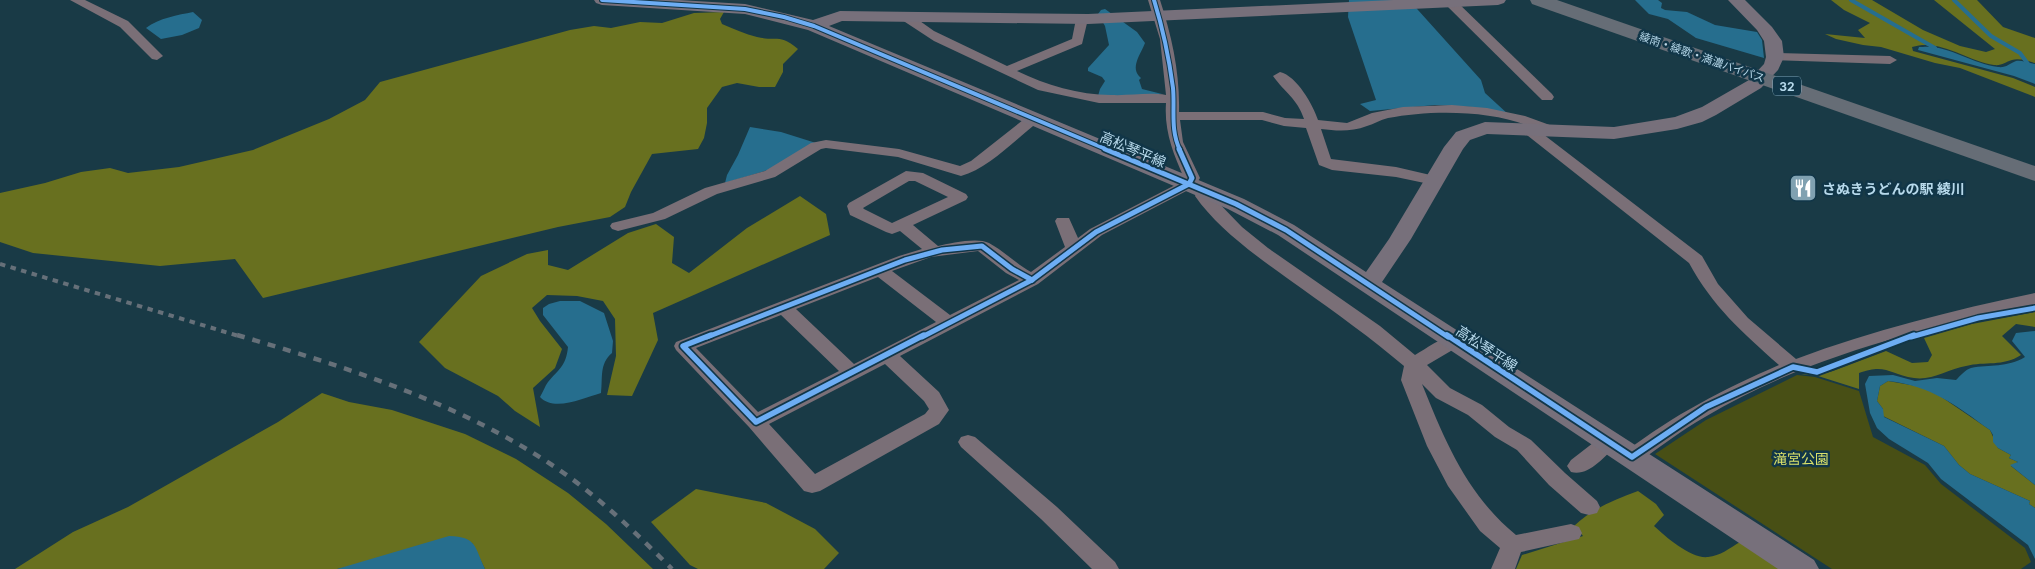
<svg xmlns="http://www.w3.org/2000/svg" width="2035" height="569" viewBox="0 0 2035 569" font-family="Inter,'Noto Sans JP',sans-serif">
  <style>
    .green { fill: #484f15 }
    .forest { fill: #68701f }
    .water { fill: #266e8e }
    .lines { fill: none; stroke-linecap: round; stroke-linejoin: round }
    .stream { stroke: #266e8e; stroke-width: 4 }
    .street { fill: #7a6f77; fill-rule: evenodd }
    .secondary { fill: #77707b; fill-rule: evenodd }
    .highway { fill: #666d76; fill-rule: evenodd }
    .rail-far1 { stroke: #667079; stroke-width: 4; stroke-dasharray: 5.5 5.5; stroke-linecap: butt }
    .rail { stroke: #667079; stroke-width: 4.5; stroke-dasharray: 8 8; stroke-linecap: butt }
    .cycleway-far2-casing { stroke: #113648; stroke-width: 6 }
    .cycleway-far1-casing { stroke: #113648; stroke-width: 8 }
    .cycleway-casing { stroke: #113648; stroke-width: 9 }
    .cycleway-far2 { stroke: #6dadf4; stroke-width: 4 }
    .cycleway-far1 { stroke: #6dadf4; stroke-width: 5 }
    .cycleway { stroke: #6dadf4; stroke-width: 5.5 }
    .labels { text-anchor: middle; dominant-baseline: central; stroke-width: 5; stroke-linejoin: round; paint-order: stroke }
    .far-street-label { font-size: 11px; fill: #b7d9eb; stroke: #113648 }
    .shield { fill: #113648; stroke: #85a8ba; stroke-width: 1 }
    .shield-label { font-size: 12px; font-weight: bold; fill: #b7d9eb }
    .street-label { font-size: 14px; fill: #b7d9eb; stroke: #113648 }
    .poi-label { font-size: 14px; font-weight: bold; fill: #b7d9eb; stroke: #113648; text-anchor: start }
    .park-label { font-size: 14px; fill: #dae16a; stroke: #113648 }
  </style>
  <rect width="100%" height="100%" fill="#193a46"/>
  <polygon class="green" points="1797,375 1815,377 1859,391 1873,437 1925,465 1941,484 2025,548 2031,562 2021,569 1832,569 1655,454 1706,420"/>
  <g class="forest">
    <path d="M 1831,0 L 1872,0 L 1923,30 L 1960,46 L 1986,52 L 1995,49 L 1934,0 L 1977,0 L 2003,27 L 2035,38 L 2035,63 C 2028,61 2019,58 2012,60 C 2005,62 2002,66 1994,65 C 1967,61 1940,38 1912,47 L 1913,51 L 2013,78 L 2035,87 L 2035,97 L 1960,68 L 1935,63 L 1881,47 L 1863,45 L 1836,39 L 1825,34 L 1865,38 L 1858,30 L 1870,23 L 1844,10 Z"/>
    <path d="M 724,12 L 720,19 L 722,24 C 734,29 745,34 757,37 C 778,42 779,33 798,49 L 783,64 L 783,72 L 775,87 L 759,87 L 737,83 L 722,87 L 707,108 L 707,123 L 704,138 L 698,149 L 652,154 L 631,192 L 625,207 L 610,217 L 558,227 L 263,298 L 235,259 L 160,266 L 33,253 L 0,242 L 0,193 L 45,183 L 81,172 L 110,168 L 128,173 L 179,167 L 253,150 L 329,119 L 365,100 L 380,82 L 570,30 L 594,26 L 611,28 L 640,22 L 662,23 L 694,13 Z"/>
    <polygon points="800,196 826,214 830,235 653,313 658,340 632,396 607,395 616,356 615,319 603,301 577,296 547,295 532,308 540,321 562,349 555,368 533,388 540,427 515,411 498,396 445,368 419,342 481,276 527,254 548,250 548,265 568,270 628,233 656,224 674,237 672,263 689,273 747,228"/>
    <path d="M 2035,312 L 2035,327 L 2016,324 L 2002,336 L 2021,355 C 2003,367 1985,361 1966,366 C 1949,369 1931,381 1914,378 C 1889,374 1886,363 1859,373 L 1859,389 L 1818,376 L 1801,374 L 1822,374 L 1833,371 L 1886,351 L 1912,363 L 1928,362 L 1932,355 L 1924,338 L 1972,324 Z"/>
    <polygon points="1888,381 1922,387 1940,396 1990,430 1998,448 2011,455 2009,458 2018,462 2011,466 2035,485 2035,508 2029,504 2030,501 1970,474 1959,465 1944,446 1883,416 1883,409 1877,401 1880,386"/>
    <polygon points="322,393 349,402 392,410 465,434 516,459 568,493 606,524 653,569 485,569 472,543 337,569 15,569 73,532 128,507 278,422"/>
    <polygon points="696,489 766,503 815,529 839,553 824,569 698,569 690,565 651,522"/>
    <path d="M 1638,491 L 1656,504 L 1664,515 L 1654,526 C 1666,537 1691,559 1708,557 C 1720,556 1730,548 1740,542 L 1781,569 L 1516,569 L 1522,555 L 1583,536 L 1574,526 C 1593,508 1614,500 1638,491 Z"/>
  </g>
  <g class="water">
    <polygon points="1349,0 1409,0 1481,80 1485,93 1509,115 1472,107 1435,105 1370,111 1360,104 1376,100 1348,17"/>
    <polygon points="1635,0 1658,0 1662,3 1661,8 1665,10 1687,12 1715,25 1757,32 1762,40 1764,58 1696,38 1668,19 1649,14"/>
    <path d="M 1105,9 L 1137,32 L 1145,43 C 1141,54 1129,68 1141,78 L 1139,80 L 1142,89 L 1162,94 L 1149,94 L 1127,97 L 1098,96 L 1100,89 L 1105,81 L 1102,77 L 1088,71 L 1088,68 L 1109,45 L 1105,26 L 1098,14 L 1101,10 Z"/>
    <path d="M 193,12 L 202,20 L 199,28 L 182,35 L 161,39 L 146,28 C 159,18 178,15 193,12 Z"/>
    <path d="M 1923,47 C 1948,45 1972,64 1998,67 C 2006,68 2009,64 2016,61 C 2021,60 2029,63 2035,64 L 2035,84 L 2014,76 L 1918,50 L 1919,47 Z"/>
    <polygon points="750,127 781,132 816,143 768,170 725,183 727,175 738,155"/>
    <path d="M 560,301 L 580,301 L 604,313 L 613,341 L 612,353 C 599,364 603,378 601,393 C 584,398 554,412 540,397 C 543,392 545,386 548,382 C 559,369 566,366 568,347 L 543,315 L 543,308 L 549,304 Z"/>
    <path d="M 2035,331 L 2035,485 L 2010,465 L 2018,462 L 2009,458 L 2011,455 L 1998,448 L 1993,442 L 1993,435 L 1990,430 C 1955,405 1932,386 1888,381 L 1880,386 L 1877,401 L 1883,409 L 1884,417 L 1944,446 L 1959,465 L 1970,474 L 2030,501 L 2029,504 L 2035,508 L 2035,559 L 2028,545 L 1941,479 L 1928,463 L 1889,439 L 1877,428 L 1870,413 L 1865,384 L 1869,376 L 1893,375 L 1915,381 L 1937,378 L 1956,380 C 1960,376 1966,369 1971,368 C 1990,364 2007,368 2025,357 L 2012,341 L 2016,333 Z"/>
    <path d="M 449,536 C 477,537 474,546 485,569 L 337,569 Z"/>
  </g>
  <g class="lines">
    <g class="stream">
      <polyline points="1851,0 1935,48"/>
      <polyline points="1954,0 1991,36 2020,53 2028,64"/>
    </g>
    <g class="street">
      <polygon points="70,0 85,0 128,21 163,56 157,60 152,59 120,27"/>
      <path d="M 1148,0 L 1160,0 C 1172,37 1180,73 1179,112 L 1263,112 L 1285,118 L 1304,119 C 1297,98 1285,93 1273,76 L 1280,72 C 1297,76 1313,105 1318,120 L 1347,123 L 1372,113 L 1403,107 L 1452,105 L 1487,108 L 1525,116 L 1558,128 L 1560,131 L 1558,134 L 1553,135 L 1539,131 L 1702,256 L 1718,284 L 1748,318 L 1796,359 C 1873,330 1954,310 2035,293 L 2035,305 C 1922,328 1805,357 1705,417 C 1682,430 1661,446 1639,462 L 1632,465 L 1625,462 L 1622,457 L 1625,452 C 1675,414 1722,390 1779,365 C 1742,332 1713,307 1689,263 L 1523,132 L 1521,129 L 1526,125 C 1487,110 1429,110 1388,118 C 1380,120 1374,124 1367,126 C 1351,132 1337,131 1321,129 L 1331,159 L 1396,167 L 1439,177 L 1442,180 L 1439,183 L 1434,185 L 1396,177 L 1332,170 L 1319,165 L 1306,128 L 1284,126 L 1262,120 L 1180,120 L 1183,142 L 1200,178 L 1194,187 L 1102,235 L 1038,284 L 900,356 L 939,392 L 949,410 L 939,424 L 820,491 L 812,493 L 804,491 L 749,427 L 676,350 L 674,346 L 676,342 L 899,256 L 922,249 L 900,231 L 892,234 L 886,232 L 850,215 L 847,206 L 849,203 L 906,171 L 923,173 L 966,194 L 968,197 L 966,200 L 913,225 L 938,246 C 950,243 978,237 989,243 C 1004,251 1016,264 1031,272 L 1065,247 L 1055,221 L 1057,218 L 1069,218 L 1078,238 L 1090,229 L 1183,181 L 1184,178 C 1173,153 1164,131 1166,103 L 1099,103 L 1038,90 L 934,41 L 902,20 L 900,17 L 902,14 L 910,14 L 934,31 L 1007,66 L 1072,39 L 1076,19 L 1082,15 L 1086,16 L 1088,19 L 1082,44 L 1017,71 C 1046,85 1079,95 1111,95 C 1129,96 1148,92 1166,95 L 1160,39 ZM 909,181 L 915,181 L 948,197 L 892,223 L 864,209 L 863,208 ZM 978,251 L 1006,273 L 1019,280 L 950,315 L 892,271 L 931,257 ZM 878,277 L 936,322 L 854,364 L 796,309 ZM 781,315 L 839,371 L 758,412 L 696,348 ZM 885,364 L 924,401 L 929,409 L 925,414 L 815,474 L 769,424 Z"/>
      <polygon points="1445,0 1455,0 1552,94 1554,97 1552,100 1542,100 1446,5 1444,2"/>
      <polygon points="1775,53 1890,56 1897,60 1890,64 1770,60 1769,57"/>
      <path d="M 1033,115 L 1038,116 L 1040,119 L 1038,122 C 1016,139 988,169 961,176 L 898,157 L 826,148 L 821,149 L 775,177 L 717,194 L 665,219 L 618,231 L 612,229 L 610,226 L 612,223 L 653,213 L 705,188 L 765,171 L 811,143 L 826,140 L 899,149 L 960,166 L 971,161 L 1028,116 Z"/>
      <path d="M 1204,185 L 1210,187 L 1212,190 L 1211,195 L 1242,227 L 1268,248 L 1380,326 L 1415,355 C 1428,348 1445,333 1461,337 L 1463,341 L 1461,345 L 1427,365 L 1450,388 L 1482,405 L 1509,427 L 1531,440 L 1565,473 L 1597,501 L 1600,507 L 1597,513 L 1589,515 L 1581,513 L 1549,485 L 1517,450 L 1495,437 L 1468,415 L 1436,398 L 1422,384 C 1445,441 1467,495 1516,535 L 1571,524 L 1579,527 L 1582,533 L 1579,539 L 1521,552 L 1515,569 L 1491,569 L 1500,548 L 1480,531 L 1448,486 L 1427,446 L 1401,380 L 1404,366 C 1371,338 1336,313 1301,288 C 1266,263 1220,232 1195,196 L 1198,187 Z"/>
      <path d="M 1609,434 L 1616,436 L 1619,441 L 1616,446 C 1604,457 1588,477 1571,472 L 1567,466 L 1571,460 L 1602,436 Z"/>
      <polygon points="968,435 975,437 1057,507 1115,562 1119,569 1092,569 1041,519 961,447 958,442 961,437"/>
    </g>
    <polygon class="secondary" points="594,0 679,0 745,4 813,20 840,11 1088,14 1393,0 1506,0 1504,3 1498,5 1088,24 842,21 829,26 1244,199 1294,225 1366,272 1389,239 1444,147 1456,132 1485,122 1614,127 1675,117 1702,107 1749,80 1764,64 1766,57 1764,41 1757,30 1728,0 1745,0 1772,27 1782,41 1784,57 1778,70 1761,88 1716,115 1702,122 1677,129 1614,139 1487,134 1470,140 1463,149 1411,239 1382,282 1814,560 1819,569 1778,569 1278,235 1228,209 808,30 745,14 602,5 596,3"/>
    <polygon class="highway" points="1530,0 1557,0 2035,166 2035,181 1532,4"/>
    <polyline class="rail-far1" points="0,264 242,337"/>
    <path class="rail" d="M 237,335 C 346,367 457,402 552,465 C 596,494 635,532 672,569"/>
    <g class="cycleway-far2-casing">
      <g id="cycleway-far2">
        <polyline points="602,0 745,9 784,17 814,26 1108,150"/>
        <path d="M 1154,0 C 1163,29 1169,58 1173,88 C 1175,109 1170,130 1180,150"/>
      </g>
    </g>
    <g class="cycleway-far1-casing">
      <g id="cycleway-far1">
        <polyline points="1105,149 1236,204 1286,230 1448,337"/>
        <polyline points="1032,280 1096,232 1189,184 1192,178 1179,149"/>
        <polyline points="707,337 905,260 942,250 982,246 1012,269 1032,280"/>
        <polyline points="922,337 1032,280"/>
        <polyline points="1911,337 1978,318 2035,308"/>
      </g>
    </g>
    <g class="cycleway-casing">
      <g id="cycleway">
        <polyline points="711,335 683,346 756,422 924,335"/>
        <polyline points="1447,335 1632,457 1706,407 1793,367 1817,372 1914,335"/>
      </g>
    </g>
    <use href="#cycleway-far2" class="cycleway-far2"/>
    <use href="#cycleway-far1" class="cycleway-far1"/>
    <use href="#cycleway" class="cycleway"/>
  </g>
  <defs>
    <g id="restaurant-square" transform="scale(1.4375)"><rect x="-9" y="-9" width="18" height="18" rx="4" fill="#80a1b1" stroke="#113648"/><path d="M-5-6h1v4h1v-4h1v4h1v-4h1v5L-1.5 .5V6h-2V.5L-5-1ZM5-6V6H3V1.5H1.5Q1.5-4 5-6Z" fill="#fff"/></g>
  </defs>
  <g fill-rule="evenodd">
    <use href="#restaurant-square" x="1803" y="188"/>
  </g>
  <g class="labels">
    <g class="far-street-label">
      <text transform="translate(1702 57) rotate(19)">綾南・綾歌・満濃バイパス</text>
    </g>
    <rect class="shield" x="1773" y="76.5" width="28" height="19" rx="4"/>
    <g class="shield-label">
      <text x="1787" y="86">32</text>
    </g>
    <g class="street-label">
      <text transform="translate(1133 149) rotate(23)">高松琴平線</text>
      <text transform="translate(1487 348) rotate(33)">高松琴平線</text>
    </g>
    <g class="poi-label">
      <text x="1822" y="188">さぬきうどんの駅 綾川</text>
    </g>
    <g class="park-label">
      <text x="1801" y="458">滝宮公園</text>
    </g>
  </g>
</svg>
